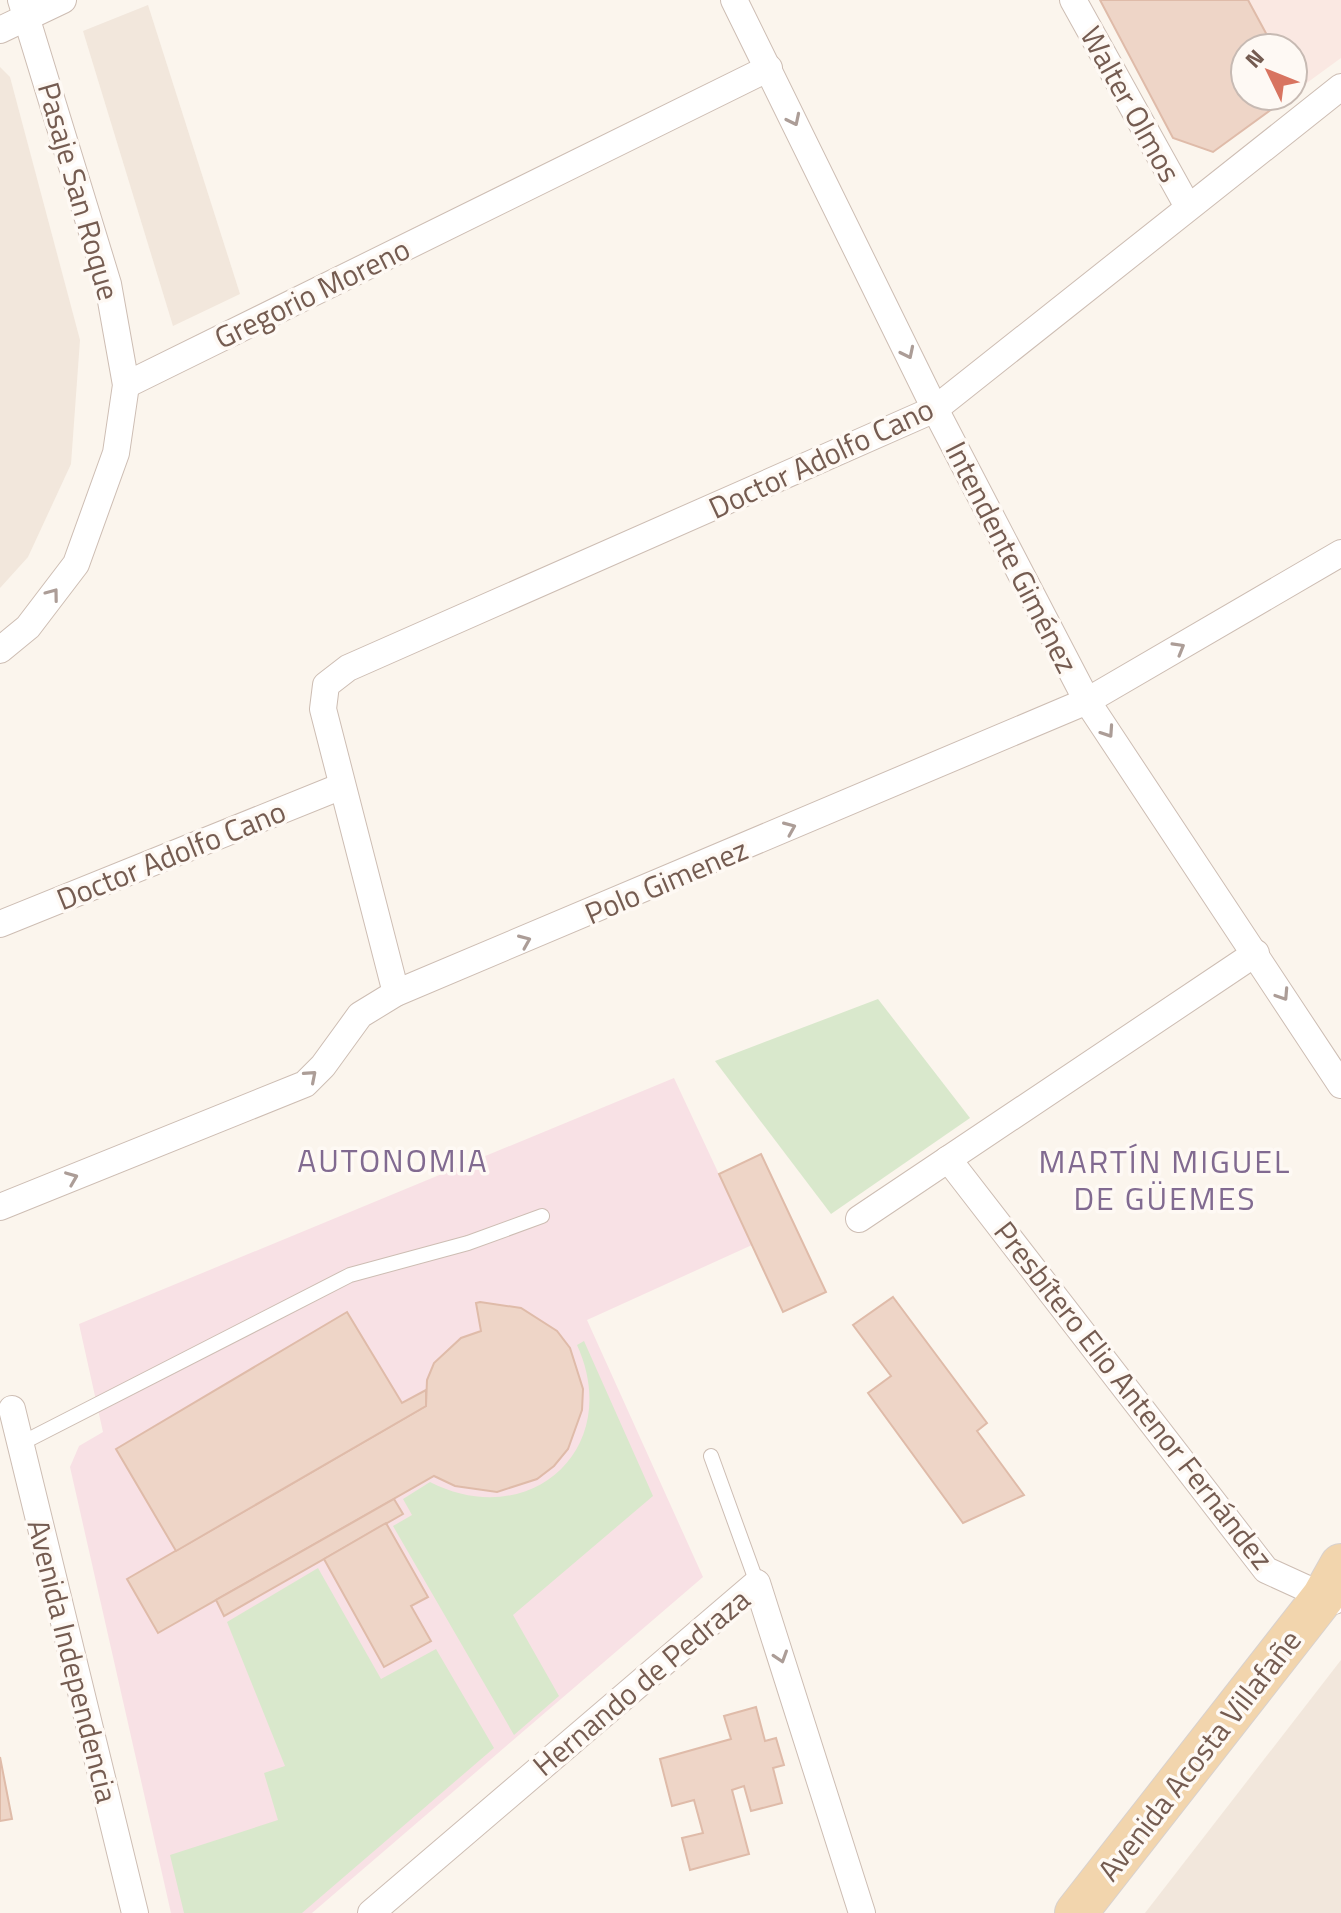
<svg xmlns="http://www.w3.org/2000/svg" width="1341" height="1913" viewBox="0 0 1341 1913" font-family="'Titillium Web',sans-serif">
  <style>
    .residential { fill: #f2e7dc }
    .commercial { fill: #fae8e2 }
    .medical { fill: #f8e1e5 }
    .green { fill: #d9e8cc }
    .building { fill: #eed5c7; stroke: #dfbba9; stroke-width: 2 }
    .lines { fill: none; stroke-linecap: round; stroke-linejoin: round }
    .lane-casing { stroke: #cdbdb3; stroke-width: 16 }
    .street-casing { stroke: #cdbdb3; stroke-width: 28 }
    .primary-casing { stroke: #d8d1ce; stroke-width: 44 }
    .lane { stroke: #fff; stroke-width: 14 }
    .street { stroke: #fff; stroke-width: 26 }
    .primary { stroke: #f2d5ad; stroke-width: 42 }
    .oneway { stroke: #ac9d97 }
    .labels { text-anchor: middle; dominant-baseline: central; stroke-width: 7; stroke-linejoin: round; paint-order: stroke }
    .street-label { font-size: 30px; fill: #755c51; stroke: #fef9f4 }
    .neighbourhood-label { font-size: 32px; letter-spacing: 2px; fill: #816a90; stroke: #fef9f4 }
  </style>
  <rect width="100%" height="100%" fill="#fbf5ed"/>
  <g class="residential">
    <polygon points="148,5 240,294 173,326 83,31"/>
    <polygon points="0,67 10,77 80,340 71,464 28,557 0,588"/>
    <polygon points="1341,1660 1341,1913 1145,1913"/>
  </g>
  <polygon class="commercial" points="1100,0 1341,0 1341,58 1293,93 1293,48 1245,48 1245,96 1290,96 1213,152 1173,138"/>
  <polygon class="medical" points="674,1078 752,1245 587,1320 703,1577 312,1913 171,1913 70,1467 79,1446 103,1432 79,1324"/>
  <g class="green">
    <polygon points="878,999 970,1118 831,1214 715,1061"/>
    <path d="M 584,1341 L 653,1496 L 513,1615 L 559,1696 L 514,1735 L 393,1526 L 412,1515 L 403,1499 L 430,1482 C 530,1533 624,1448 577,1345 Z"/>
    <polygon points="318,1568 381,1679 436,1649 494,1748 302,1913 184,1913 170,1855 278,1820 264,1773 285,1766 227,1622"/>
  </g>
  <g class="building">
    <polygon points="1100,0 1248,0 1274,48 1245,48 1245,96 1290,96 1213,152 1173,138"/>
    <polygon points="761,1154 826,1292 783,1312 719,1174"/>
    <polygon points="893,1297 987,1423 977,1431 1024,1495 963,1523 868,1393 891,1376 853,1325"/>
    <polygon points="480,1302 521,1308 557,1331 570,1348 583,1389 582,1410 568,1449 554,1466 537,1479 497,1492 455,1486 434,1476 158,1633 127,1579 426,1406 427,1380 434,1363 461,1338 481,1331 476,1303"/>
    <polygon points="347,1312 402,1403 426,1390 426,1406 176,1551 116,1449"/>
    <polygon points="394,1499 403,1514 224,1616 216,1600"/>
    <polygon points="386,1523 428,1597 411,1606 431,1641 384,1667 324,1559"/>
    <polygon points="756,1707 765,1741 776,1738 784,1765 773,1768 782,1803 751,1811 744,1786 732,1790 749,1854 690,1870 682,1838 703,1833 694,1800 672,1806 660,1759 731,1739 724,1716"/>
    <polygon points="0,1757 12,1819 0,1821"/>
  </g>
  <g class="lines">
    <g class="lane-casing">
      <g id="lane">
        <polyline points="20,1444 350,1275 468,1243 542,1216"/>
        <polyline points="711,1456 757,1583"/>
      </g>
    </g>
    <g class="street-casing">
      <g id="street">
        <polyline points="734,0 935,409 1087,701 1341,1085"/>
        <polyline points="1073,0 1188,207"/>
        <polyline points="0,30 63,0"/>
        <polyline points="126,385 769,68"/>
        <polyline points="0,650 28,627 76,564 116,453 126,385 108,284 21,0"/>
        <polyline points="0,924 342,786"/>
        <polyline points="396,993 323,709 326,685 348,668 935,409 1341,87"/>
        <polyline points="948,1159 1266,1570 1334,1601"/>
        <polyline points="0,1207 305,1084 323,1066 360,1015 396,993 1087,701 1341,553"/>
        <polyline points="859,1219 1256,953"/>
        <polyline points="12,1409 135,1913"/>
        <polyline points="371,1913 757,1583 862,1913"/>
      </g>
    </g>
    <g class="primary-casing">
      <polyline id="primary" points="1076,1913 1323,1597 1341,1565"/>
    </g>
    <use href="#lane" class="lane"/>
    <use href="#street" class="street"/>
    <use href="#primary" class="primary"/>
  </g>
  <defs><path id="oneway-chevron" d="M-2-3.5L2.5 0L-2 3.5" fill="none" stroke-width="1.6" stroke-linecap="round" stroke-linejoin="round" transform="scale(2)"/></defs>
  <g class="oneway">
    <use href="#oneway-chevron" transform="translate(794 120) rotate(64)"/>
    <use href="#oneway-chevron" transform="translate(908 353) rotate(64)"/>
    <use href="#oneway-chevron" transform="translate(53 594) rotate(-53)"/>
    <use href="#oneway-chevron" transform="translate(1179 648) rotate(-30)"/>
    <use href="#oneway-chevron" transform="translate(1108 732) rotate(56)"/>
    <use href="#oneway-chevron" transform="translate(790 828) rotate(-23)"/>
    <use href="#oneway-chevron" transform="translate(525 941) rotate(-23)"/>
    <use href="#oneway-chevron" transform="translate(1283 995) rotate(57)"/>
    <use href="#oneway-chevron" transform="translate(311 1076) rotate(-41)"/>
    <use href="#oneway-chevron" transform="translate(72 1178) rotate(-22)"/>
    <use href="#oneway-chevron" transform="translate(781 1657) rotate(72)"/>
  </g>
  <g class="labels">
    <g class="street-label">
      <text transform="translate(1131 104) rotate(61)">Walter Olmos</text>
      <text transform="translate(79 191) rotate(74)">Pasaje San Roque</text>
      <text transform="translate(312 293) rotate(-26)">Gregorio Moreno</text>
      <text transform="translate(821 458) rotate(-25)">Doctor Adolfo Cano</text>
      <text transform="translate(1012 557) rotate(63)">Intendente Giménez</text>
      <text transform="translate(171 855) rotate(-22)">Doctor Adolfo Cano</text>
      <text transform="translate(666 881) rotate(-23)">Polo Gimenez</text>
      <text transform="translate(1134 1395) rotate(52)">Presbítero Elio Antenor Fernández</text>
      <text transform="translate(73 1661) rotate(76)">Avenida Independencia</text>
      <text transform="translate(641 1682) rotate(-40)">Hernando de Pedraza</text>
      <text transform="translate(1199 1755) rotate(-52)">Avenida Acosta Villafañe</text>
    </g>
    <g class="neighbourhood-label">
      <text x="393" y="1160">AUTONOMIA</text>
      <text x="1165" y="1161">MARTÍN MIGUEL<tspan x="1165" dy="37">DE GÜEMES</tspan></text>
    </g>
  </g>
  <g transform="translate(1269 72) rotate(313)"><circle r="38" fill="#fef9f4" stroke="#c7bab3" stroke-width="2"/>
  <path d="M0-6L14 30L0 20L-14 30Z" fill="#d87460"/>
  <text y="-12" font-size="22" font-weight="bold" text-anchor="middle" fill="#755c51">N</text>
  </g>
</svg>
